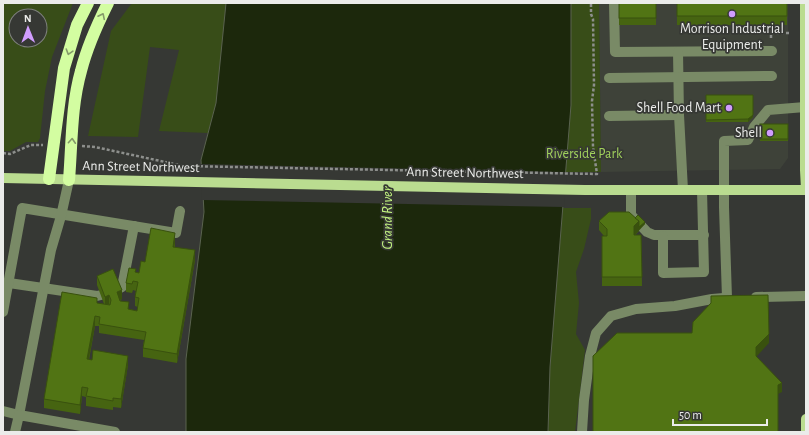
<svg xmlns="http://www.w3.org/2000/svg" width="809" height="435" viewBox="0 0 809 435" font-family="'Alegreya Sans',sans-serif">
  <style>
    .built { fill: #3e4239 }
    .green { fill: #384d18; fill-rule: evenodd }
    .water { fill: #1c280c; stroke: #5a634f }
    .pier { fill: #363834 }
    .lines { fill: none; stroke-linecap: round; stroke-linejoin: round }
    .path { stroke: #8d8f8c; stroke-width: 2.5; stroke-dasharray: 3 2; stroke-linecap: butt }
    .minor { stroke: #798a66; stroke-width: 10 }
    .major { stroke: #badc90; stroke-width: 10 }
    .highway { stroke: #d3fda1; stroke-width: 12 }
    .wall { fill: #466411 }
    .shaded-wall { fill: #39510e }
    .building { fill: #517414; stroke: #39510e }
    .oneway { stroke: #849a6a }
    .poi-dot { fill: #d19dfe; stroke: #363834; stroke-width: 1.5 }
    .labels { text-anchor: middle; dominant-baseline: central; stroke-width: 3.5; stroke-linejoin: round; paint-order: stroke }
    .poi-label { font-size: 14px; fill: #ebecea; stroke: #363834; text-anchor: end }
    .park-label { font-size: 14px; fill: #a0d05c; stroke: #363834 }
    .street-label { font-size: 14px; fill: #ebecea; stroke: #363834 }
    .water-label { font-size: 15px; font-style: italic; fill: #c3f580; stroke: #363834 }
  </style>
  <rect width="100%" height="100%" fill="#363834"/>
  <polygon class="built" points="599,3 788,3 788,158 780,169 601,172"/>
  <g class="green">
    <path d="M 3,3 L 73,3 L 52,57 L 45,91 L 40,138 L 38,142 L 26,142 L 10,151 L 3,151 ZM 16,16 L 40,16 L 40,40 L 16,40 Z"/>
    <polygon points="132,3 226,3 216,103 208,133 159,131 179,50 150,47 138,137 88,136 111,31"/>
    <polygon points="571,3 599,3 601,172 565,172 571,105"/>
    <polygon points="562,208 591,208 591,219 584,249 576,272 579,303 576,334 585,350 575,432 548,432 550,367"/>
  </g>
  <polygon class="water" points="226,3 571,3 571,105 550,367 548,432 186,432 186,359 204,212 201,160 216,103"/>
  <polygon class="pier" points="199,164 567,172 564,207 202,200"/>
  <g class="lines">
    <g class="path">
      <polyline points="771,25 771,40"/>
      <polyline points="771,33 791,33"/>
      <polyline points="82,146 95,147 184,166 597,174 593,147 592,101 594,85 593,19 591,14 591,3"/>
      <polyline points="3,153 10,154 31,145 43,145"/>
      <polyline points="165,162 171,171"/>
    </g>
    <g class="minor">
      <polyline points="614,3 615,52 772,51"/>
      <polyline points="678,52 679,115 683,190"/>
      <polyline points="609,78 772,76"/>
      <polyline points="609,116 679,115"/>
      <polyline points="631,190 631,215 647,232 654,235 704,235"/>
      <polyline points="663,236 663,273 704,272 702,190"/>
      <polyline points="9,283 97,296 101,295"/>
      <polyline points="118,289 122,287 134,226"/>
      <polyline points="756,297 806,296"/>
      <polyline points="727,298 724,207 724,141 748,140 754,127 768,110 805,107"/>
      <polyline points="3,312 22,208 176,233 180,211"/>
      <polyline points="3,411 19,415 51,250 61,216 69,180"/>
      <polyline points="15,432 19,415 115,432"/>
      <polyline points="582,432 584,400 590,356 596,333 611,316 636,309 675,306 712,299 724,298"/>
    </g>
    <g class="major">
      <polyline points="805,3 805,170 806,189"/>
      <polyline points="3,178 585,190 806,190"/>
      <polyline points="806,432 806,419"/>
    </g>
    <g class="highway">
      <polyline points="49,179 64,68 77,25 88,3"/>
      <path d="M 69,180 C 72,144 71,106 81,71 C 87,47 97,25 108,3"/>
    </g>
  </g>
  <g class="wall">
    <rect x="619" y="3" width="37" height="22"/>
    <rect x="677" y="3" width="110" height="22"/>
    <polygon points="706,95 753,117 748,122 706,122"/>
    <rect x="760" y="124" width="28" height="17"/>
    <polygon points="599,221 645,224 639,229 639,231 635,235 641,235 642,286 602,286 602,236 604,236 599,230"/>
    <polygon points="175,242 175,247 195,260 177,363 143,357 143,348 144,340 99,333 99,326 95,326 89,360 128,365 121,408 113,407 113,410 86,406 86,397 82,396 80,414 44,408 44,399 97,303 104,304 97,285 97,276 122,299 120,300 129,309 137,311 138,307 135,306 135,297 136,291 133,290 132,293 126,292 126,283 136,272 139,273 145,262"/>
  </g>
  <g class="shaded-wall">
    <polygon points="753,115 753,117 748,122 748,119"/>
    <polygon points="639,221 645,222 645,224 634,236 634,226"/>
    <polygon points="175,233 175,242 173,256 173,247"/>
    <polygon points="195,250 195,260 177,363 177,354"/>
    <polygon points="122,290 122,299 117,301 117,292"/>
    <polygon points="109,295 109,304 105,306 105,297"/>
    <polygon points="95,316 95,326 87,368 87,359"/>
    <polygon points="769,334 769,343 756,357 756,347"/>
    <polygon points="128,356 128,365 121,408 121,399"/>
    <polygon points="782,383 782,392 778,394 778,385"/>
    <polygon points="82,387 82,396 80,414 80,405"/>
  </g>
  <g class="building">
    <rect x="619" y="3" width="37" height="15"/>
    <rect x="677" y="3" width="110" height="13"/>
    <polygon points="706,95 753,95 753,115 748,119 706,120"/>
    <rect x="760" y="124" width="28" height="15"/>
    <polygon points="609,212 629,212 639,221 634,226 634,235 641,235 642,277 602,277 602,236 607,236 607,229 599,221"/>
    <polygon points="638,215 645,222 639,227 639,221 635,218"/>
    <polygon points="151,228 175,233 173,247 195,250 177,354 143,348 146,332 99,324 100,317 95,316 87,359 92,360 93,350 128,356 121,399 113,398 113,401 86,396 88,388 82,387 80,405 44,399 62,292 97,298 97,303 110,305 111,300 109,295 105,297 97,276 113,269 122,290 117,292 120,301 129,302 128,309 137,311 139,298 135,297 138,282 133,281 132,284 126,283 129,268 136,269 135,272 139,273 141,261 145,262"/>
    <polygon points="768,295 769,334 756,347 756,356 782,383 778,385 778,432 593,432 593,356 617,333 692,333 693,322 711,303 711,296"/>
  </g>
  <defs><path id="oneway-chevron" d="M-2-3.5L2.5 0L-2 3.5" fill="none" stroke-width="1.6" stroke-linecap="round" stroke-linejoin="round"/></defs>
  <g class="oneway">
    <use href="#oneway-chevron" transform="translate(102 16) rotate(-64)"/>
    <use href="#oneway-chevron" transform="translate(69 52) rotate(107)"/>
    <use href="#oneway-chevron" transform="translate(72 141) rotate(-86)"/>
  </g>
  <g class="poi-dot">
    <circle cx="732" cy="14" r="4"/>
    <circle cx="729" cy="108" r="4"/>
    <circle cx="770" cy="133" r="4"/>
  </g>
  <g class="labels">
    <g class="poi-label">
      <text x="732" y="29" text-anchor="middle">Morrison Industrial<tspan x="732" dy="16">Equipment</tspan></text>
      <text x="721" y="108">Shell Food Mart</text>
      <text x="762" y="133">Shell</text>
    </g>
    <g class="park-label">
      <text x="584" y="154">Riverside Park</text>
    </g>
    <g class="street-label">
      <text transform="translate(141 167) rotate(1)">Ann Street Northwest</text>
      <text transform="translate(465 173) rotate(1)">Ann Street Northwest</text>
    </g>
    <g class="water-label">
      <text transform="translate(387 218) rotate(-90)">Grand River</text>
    </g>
  </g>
  <rect width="809" height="435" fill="none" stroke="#ebecea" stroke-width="8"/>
  <g transform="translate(28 28) rotate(359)"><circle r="19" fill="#363834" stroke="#7e807d"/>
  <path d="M0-3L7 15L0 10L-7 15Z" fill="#d19dfe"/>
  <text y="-6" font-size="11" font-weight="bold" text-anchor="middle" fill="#ebecea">N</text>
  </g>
  <path d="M673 419v6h94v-6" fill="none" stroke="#ebecea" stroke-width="2"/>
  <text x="679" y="419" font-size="12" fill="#ebecea" stroke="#363834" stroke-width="3" paint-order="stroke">50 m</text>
</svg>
